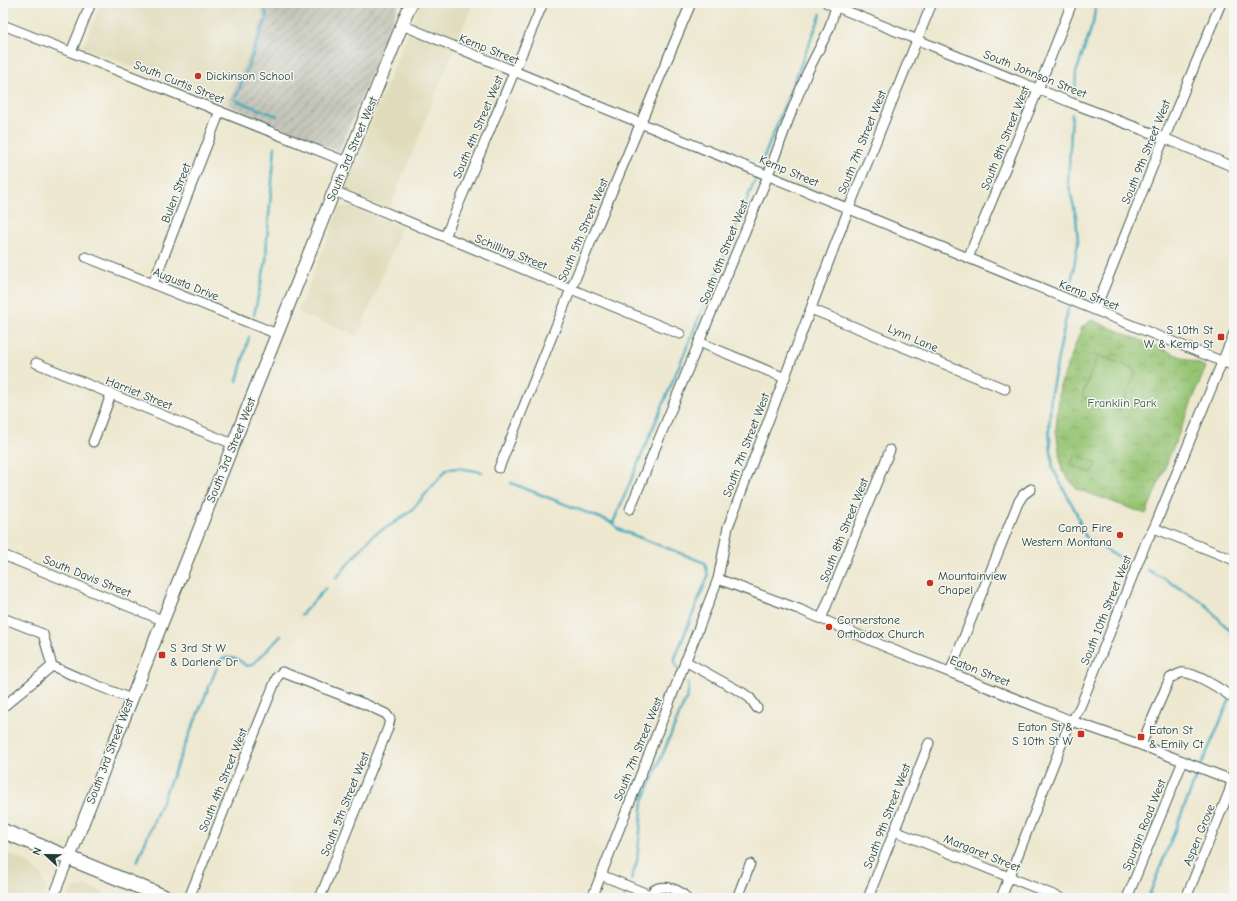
<svg xmlns="http://www.w3.org/2000/svg" width="1237" height="901" viewBox="0 0 1237 901" font-family="'Comic Neue',sans-serif">
  <style>
    .built { fill: #e0dcbb }
    .industrial { fill: url(#industrial-furrows) }
    .park { fill: url(#park-crowns); stroke: #5a8054 }
    .pitch { fill: #96c473; stroke: #5a8054 }
    .lines { fill: none; stroke-linecap: round; stroke-linejoin: round }
    .stream { stroke: #3da9bd; stroke-width: 2.5 }
    .minor-casing { stroke: #3e574b; stroke-width: 11 }
    .major-casing { stroke: #3e574b; stroke-width: 14 }
    .highway-casing { stroke: #3e574b; stroke-width: 16 }
    .minor { stroke: #fff; stroke-width: 9 }
    .major { stroke: #fff; stroke-width: 12 }
    .highway { stroke: #fff; stroke-width: 14 }
    .poi-dot { fill: #c8321e; stroke: #f6f6f2; stroke-width: 1.5 }
    .labels { text-anchor: middle; dominant-baseline: central; stroke-width: 3; stroke-linejoin: round; paint-order: stroke }
    .street-label { font-size: 12px; fill: #1f3d34; stroke: #f6f6f2 }
    .poi-label { font-size: 12px; fill: #1f3d34; stroke: #f6f6f2; text-anchor: start }
    .park-label { font-size: 12px; fill: #3d5f44; stroke: #f6f6f2 }
  </style>
  <defs>
    <pattern id="industrial-furrows" width="10" height="10" patternUnits="userSpaceOnUse"><rect width="10" height="10" fill="#c4c5b9"/><path d="M-1 1l2-2M0 10L10 0M9 11l2-2" fill="none" stroke="#9fa197"/></pattern>
    <pattern id="park-crowns" width="20" height="18" patternUnits="userSpaceOnUse"><rect width="20" height="18" fill="#96c473"/><path d="M2 6a3 3 0 1 1 6 0M12 15a3 3 0 1 1 6 0" fill="none" stroke="#7aa05f"/></pattern>
  </defs>
  <rect width="100%" height="100%" fill="#f6f6f2"/>
  <filter id="ink" filterUnits="userSpaceOnUse"><feTurbulence type="fractalNoise" baseFrequency=".025" numOctaves="2"/><feDisplacementMap in="SourceGraphic" scale="8" xChannelSelector="R" yChannelSelector="G"/><feConvolveMatrix kernelMatrix="1 2 1 2 8 2 1 2 1" color-interpolation-filters="sRGB"/></filter>
  <filter id="wash" filterUnits="userSpaceOnUse"><feTurbulence type="fractalNoise" baseFrequency=".012" numOctaves="4" result="noise"/><feDisplacementMap in="SourceGraphic" scale="16" xChannelSelector="R" yChannelSelector="G"/><feGaussianBlur stdDeviation="0.9" result="paint"/><feColorMatrix in="noise" values="0 0 0 0 0 0 0 0 0 0 0 0 0 0 0 0 0 1.4 0 .05"/><feComposite in="paint" operator="in"/></filter>
  <g filter="url(#wash)">
    <rect width="100%" height="100%" fill="#eee8d0"/>
    <g class="built">
      <polygon points="101,3 260,3 263,18 228,105 83,47"/>
      <polygon points="420,3 473,3 389,210 344,190 358,155"/>
      <polygon points="350,206 402,227 358,336 298,312 340,207"/>
      <polygon points="3,852 24,860 42,876 46,891 44,898 3,898"/>
      <polygon points="87,886 115,898 67,898 69,895 76,888"/>
    </g>
    <polygon class="industrial" points="260,3 399,3 339,152 228,105 263,18"/>
    <polygon class="park" points="1092,320 1206,367 1146,514 1077,489 1062,471 1056,429 1060,386 1082,327"/>
    <g class="pitch">
      <polygon points="1098,355 1132,368 1135,373 1120,411 1082,396"/>
      <polygon points="1075,454 1096,463 1092,473 1071,465"/>
    </g>
    <g class="lines">
      <g class="stream">
        <polyline points="264,3 267,17 235,100 277,116"/>
        <polyline points="1075,93 1076,73 1093,23 1096,3"/>
        <polyline points="762,162 821,14"/>
        <polyline points="1071,285 1078,242 1076,216 1068,182 1072,114"/>
        <polyline points="1068,308 1051,393 1049,432 1053,469 1076,512 1085,536 1111,553 1126,560"/>
        <polyline points="254,315 266,261 267,239 275,147"/>
        <polyline points="237,381 249,337"/>
        <polyline points="511,483 613,523"/>
        <polyline points="1147,570 1165,579 1204,603 1231,632 1234,640"/>
        <polyline points="336,578 373,535 394,523 412,510 447,469 458,468 482,472"/>
        <polyline points="301,615 326,588"/>
        <polyline points="678,669 675,664 675,658 708,576 705,563 618,529 613,523 692,335 755,180"/>
        <polyline points="1232,694 1234,689"/>
        <polyline points="1201,766 1230,699"/>
        <path d="M 137,862 L 218,665 L 221,659 C 231,656 239,658 246,666 L 252,665 L 281,636"/>
        <polyline points="631,880 637,861 643,801 688,694 689,686 688,682"/>
        <polyline points="624,898 626,894"/>
        <polyline points="1148,898 1199,770"/>
      </g>
    </g>
  </g>
  <g filter="url(#ink)">
    <g class="lines">
      <g class="minor-casing">
        <g id="minor">
          <polyline points="827,3 1072,103 1164,138 1234,167"/>
          <polyline points="3,25 347,162"/>
          <polyline points="402,25 1158,336 1234,366"/>
          <polyline points="71,52 91,3"/>
          <polyline points="334,191 680,334"/>
          <polyline points="445,237 543,3"/>
          <polyline points="86,257 277,334"/>
          <polyline points="968,258 1035,97 1072,3"/>
          <polyline points="153,284 220,111"/>
          <polyline points="811,309 1005,389"/>
          <polyline points="1095,310 1158,153 1221,3"/>
          <polyline points="699,342 785,378"/>
          <polyline points="36,363 233,444"/>
          <polyline points="93,442 111,395"/>
          <polyline points="499,468 571,289 691,3"/>
          <polyline points="630,509 765,183 791,113 807,73 829,29 837,3"/>
          <polyline points="1154,528 1234,560"/>
          <polyline points="3,555 162,620"/>
          <polyline points="718,579 801,610 886,647 1072,721 1141,745 1234,781"/>
          <polyline points="3,618 43,634 52,666 3,707"/>
          <polyline points="821,619 890,450"/>
          <polyline points="685,661 743,693 750,698 757,708"/>
          <polyline points="52,666 79,678 131,699"/>
          <polyline points="950,672 1018,503 1023,495 1031,489"/>
          <path d="M 1141,745 L 1170,678 C 1173,677 1177,674 1181,673 C 1194,671 1224,691 1234,699"/>
          <polyline points="895,831 1061,898"/>
          <polyline points="601,875 650,895"/>
          <polyline points="53,898 69,858"/>
          <polyline points="189,898 277,677 282,672 367,705 386,714 390,719 388,728 320,898"/>
          <polyline points="592,898 718,579 728,527 849,208 932,3"/>
          <path d="M 649,898 L 654,890 C 664,884 680,889 686,898"/>
          <polyline points="737,898 750,864"/>
          <polyline points="868,898 929,743"/>
          <polyline points="1001,898 1067,730 1080,707 1147,540 1154,528 1234,333"/>
          <polyline points="1127,898 1183,761"/>
          <polyline points="1186,898 1229,792 1234,772"/>
        </g>
      </g>
      <g class="major-casing">
        <path id="major" d="M 69,858 C 156,635 246,413 334,191 L 353,147 L 411,3"/>
      </g>
      <g class="highway-casing">
        <polyline id="highway" points="3,831 167,898"/>
      </g>
      <use href="#minor" class="minor"/>
      <use href="#major" class="major"/>
      <use href="#highway" class="highway"/>
    </g>
  </g>
  <g class="poi-dot">
    <circle cx="198" cy="76" r="4"/>
    <rect x="1217" y="333" width="8" height="8" rx="2"/>
    <circle cx="1120" cy="535" r="4"/>
    <circle cx="930" cy="583" r="4"/>
    <circle cx="829" cy="627" r="4"/>
    <rect x="158" y="651" width="8" height="8" rx="2"/>
    <rect x="1077" y="730" width="8" height="8" rx="2"/>
    <rect x="1137" y="733" width="8" height="8" rx="2"/>
  </g>
  <g class="labels">
    <g class="street-label">
      <text transform="translate(489 49) rotate(22)">Kemp Street</text>
      <text transform="translate(1035 74) rotate(22)">South Johnson Street</text>
      <text transform="translate(179 82) rotate(22)">South Curtis Street</text>
      <text transform="translate(478 127) rotate(-67)">South 4th Street West</text>
      <text transform="translate(1005 138) rotate(-68)">South 8th Street West</text>
      <text transform="translate(862 142) rotate(-68)">South 7th Street West</text>
      <text transform="translate(352 149) rotate(-67)">South 3rd Street West</text>
      <text transform="translate(1146 152) rotate(-68)">South 9th Street West</text>
      <text transform="translate(789 171) rotate(23)">Kemp Street</text>
      <text transform="translate(176 193) rotate(-69)">Bulen Street</text>
      <text transform="translate(583 230) rotate(-67)">South 5th Street West</text>
      <text transform="translate(511 252) rotate(22)">Schilling Street</text>
      <text transform="translate(724 252) rotate(-68)">South 6th Street West</text>
      <text transform="translate(186 284) rotate(22)">Augusta Drive</text>
      <text transform="translate(1089 295) rotate(22)">Kemp Street</text>
      <text transform="translate(913 338) rotate(23)">Lynn Lane</text>
      <text transform="translate(139 393) rotate(22)">Harriet Street</text>
      <text transform="translate(746 445) rotate(-69)">South 7th Street West</text>
      <text transform="translate(231 450) rotate(-68)">South 3rd Street West</text>
      <text transform="translate(844 530) rotate(-68)">South 8th Street West</text>
      <text transform="translate(87 576) rotate(22)">South Davis Street</text>
      <text transform="translate(1106 610) rotate(-68)">South 10th Street West</text>
      <text transform="translate(980 671) rotate(22)">Eaton Street</text>
      <text transform="translate(638 749) rotate(-68)">South 7th Street West</text>
      <text transform="translate(110 751) rotate(-69)">South 3rd Street West</text>
      <text transform="translate(223 780) rotate(-68)">South 4th Street West</text>
      <text transform="translate(345 804) rotate(-68)">South 5th Street West</text>
      <text transform="translate(887 816) rotate(-69)">South 9th Street West</text>
      <text transform="translate(1144 825) rotate(-68)">Spurgin Road West</text>
      <text transform="translate(1199 835) rotate(-68)">Aspen Grove</text>
      <text transform="translate(982 853) rotate(22)">Margaret Street</text>
    </g>
    <g class="poi-label">
      <text x="206" y="76">Dickinson School</text>
      <text x="1213" y="330" text-anchor="end">S 10th St<tspan x="1213" dy="14">W &amp; Kemp St</tspan></text>
      <text x="1112" y="528" text-anchor="end">Camp Fire<tspan x="1112" dy="14">Western Montana</tspan></text>
      <text x="938" y="576">Mountainview<tspan x="938" dy="14">Chapel</tspan></text>
      <text x="837" y="620">Cornerstone<tspan x="837" dy="14">Orthodox Church</tspan></text>
      <text x="170" y="648">S 3rd St W<tspan x="170" dy="14">&amp; Darlene Dr</tspan></text>
      <text x="1073" y="727" text-anchor="end">Eaton St &amp;<tspan x="1073" dy="14">S 10th St W</tspan></text>
      <text x="1149" y="730">Eaton St<tspan x="1149" dy="14">&amp; Emily Ct</tspan></text>
    </g>
    <g class="park-label">
      <text x="1122" y="403">Franklin Park</text>
    </g>
  </g>
  <rect width="1237" height="901" fill="none" stroke="#f6f6f2" stroke-width="16"/>
  <g transform="translate(46 855) rotate(292)" stroke="#f6f6f2" stroke-width="3" paint-order="stroke">
  <path d="M0-3L7 15L0 10L-7 15Z" fill="#1f3d34"/>
  <text y="-6" font-size="11" font-weight="bold" text-anchor="middle" fill="#1f3d34">N</text>
  </g>
</svg>
